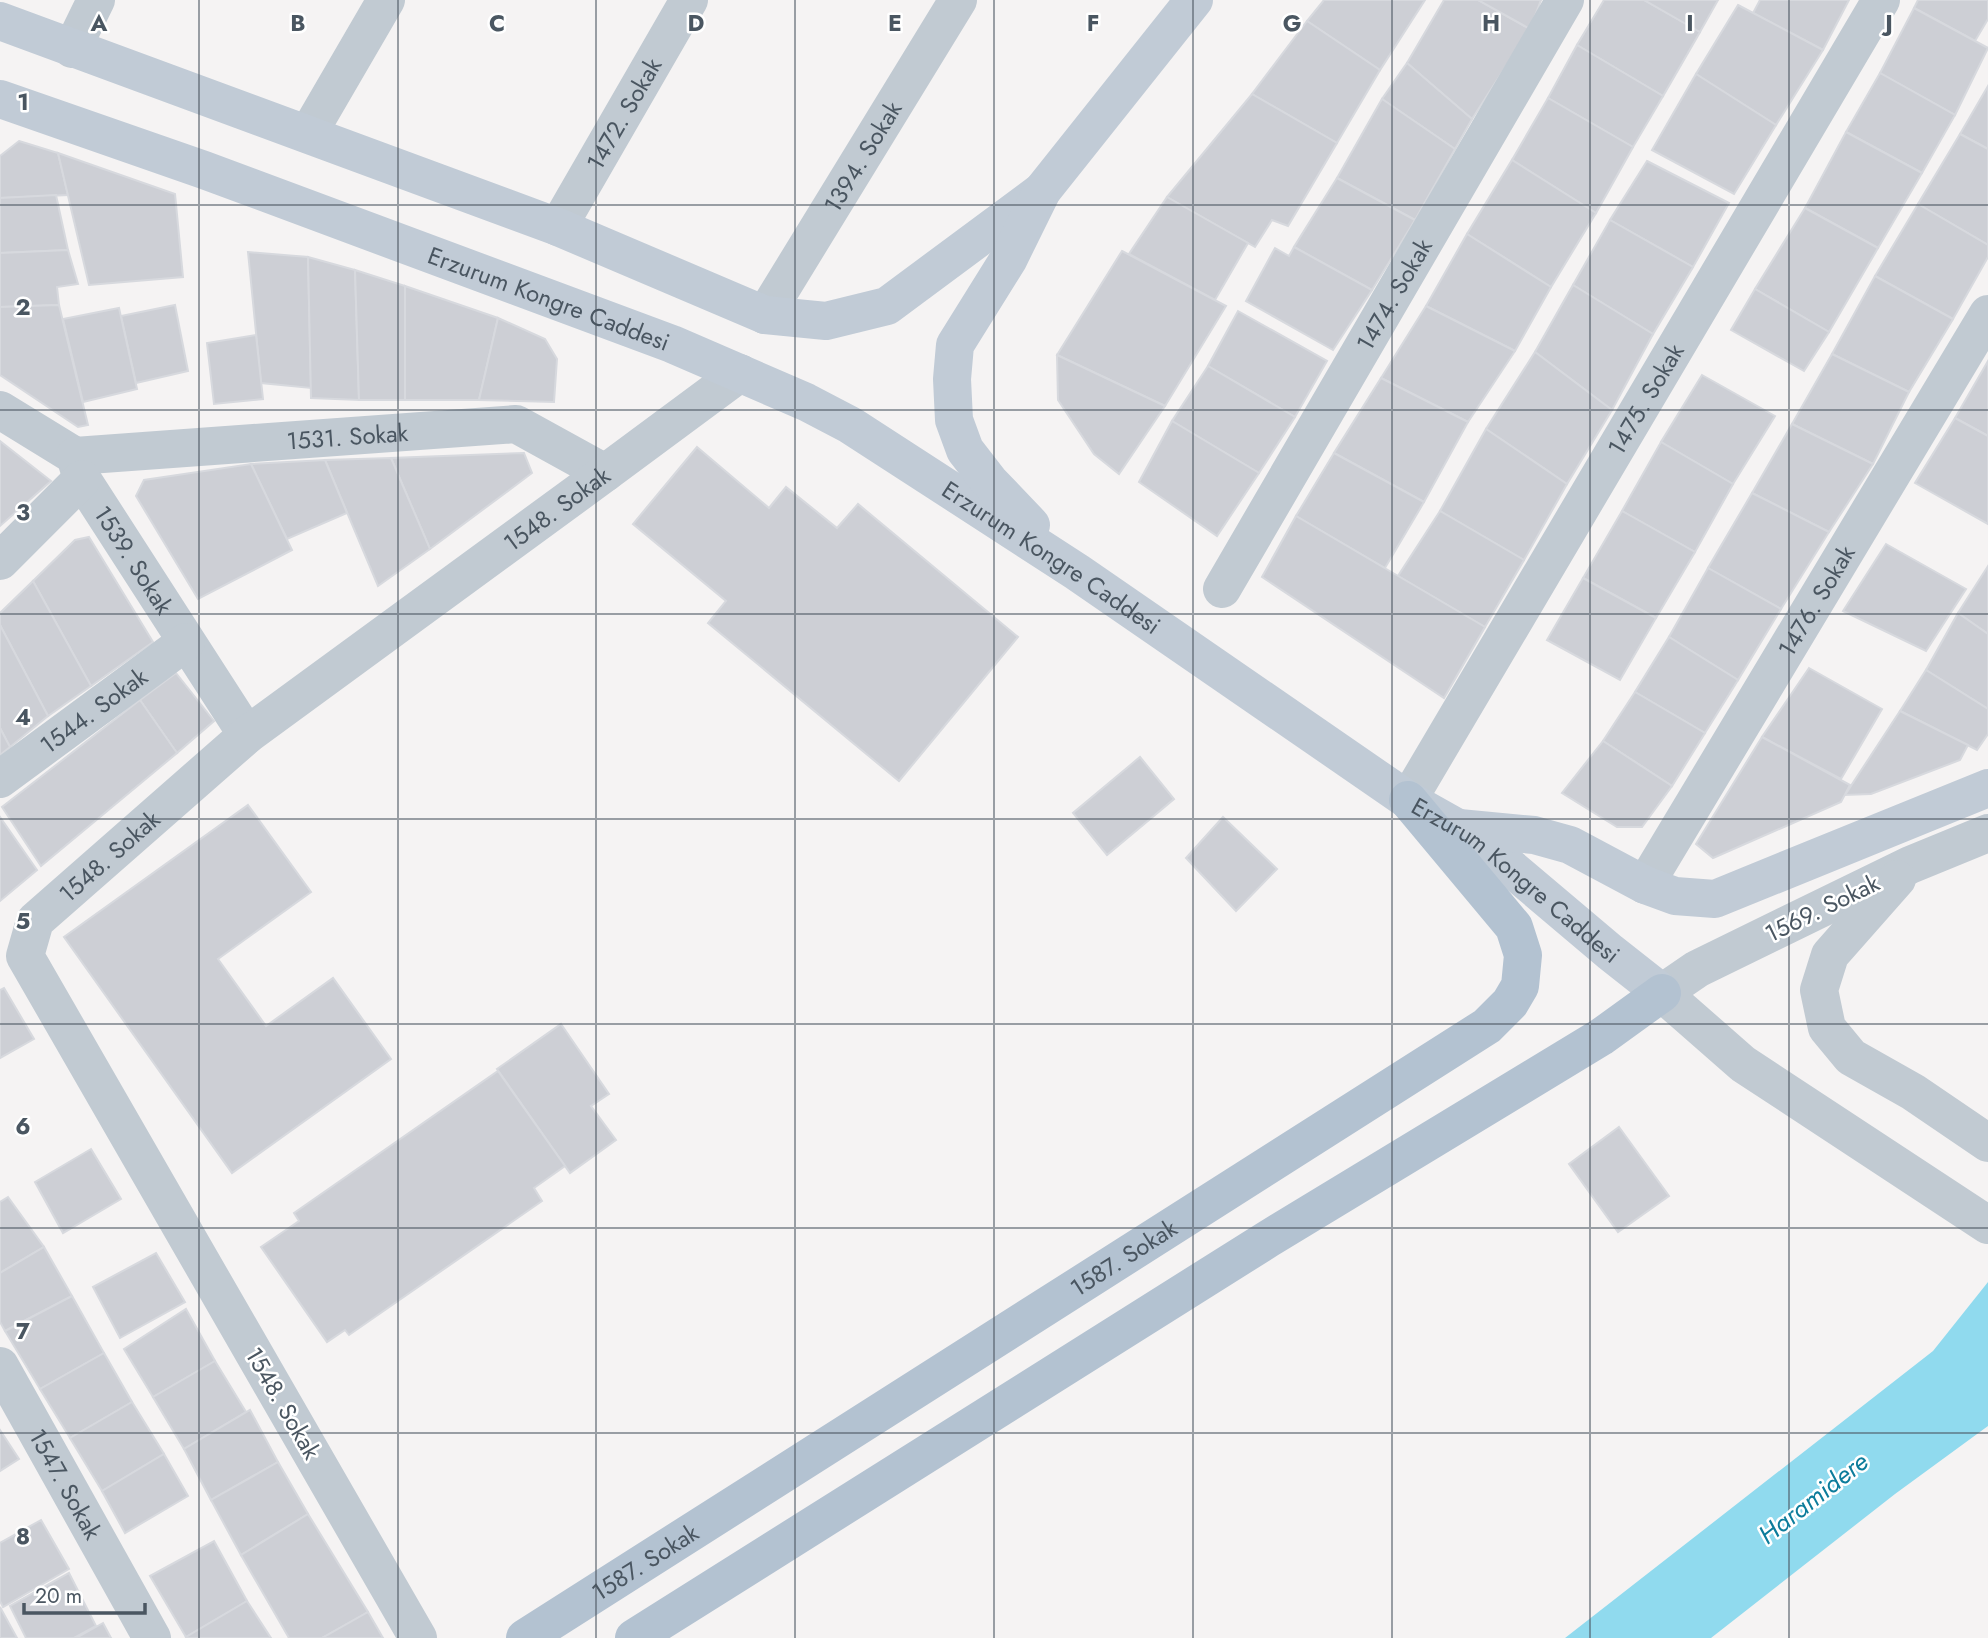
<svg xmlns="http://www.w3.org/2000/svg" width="1988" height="1638" viewBox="0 0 1988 1638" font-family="Jost,sans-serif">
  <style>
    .water { fill: #90daee }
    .building { fill: #cdcfd5; stroke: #d7d9de; stroke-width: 2 }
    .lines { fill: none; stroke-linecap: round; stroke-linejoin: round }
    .minor { stroke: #c1cad2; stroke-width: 38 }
    .tertiary { stroke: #c1cad2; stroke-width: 38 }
    .secondary { stroke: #c1cbd6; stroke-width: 38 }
    .primary { stroke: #b3c2d1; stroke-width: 38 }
    .grid { fill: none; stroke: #4a5661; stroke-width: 2; stroke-opacity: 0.55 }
    .labels { text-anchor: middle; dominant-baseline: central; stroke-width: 5; stroke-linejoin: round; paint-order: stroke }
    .street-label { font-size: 24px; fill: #4a5661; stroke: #fff }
    .water-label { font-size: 26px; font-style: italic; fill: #0c7c9b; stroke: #fff }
    .grid-label { font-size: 23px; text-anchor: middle; font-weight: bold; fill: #4a5661; stroke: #fff; stroke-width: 5; stroke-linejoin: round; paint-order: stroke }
  </style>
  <rect width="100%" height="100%" fill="#f5f3f3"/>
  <polygon class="water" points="1988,1282 1988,1426 1895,1494 1711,1638 1565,1638 1933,1351"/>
  <g class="building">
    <polygon points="1324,0 1425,0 1380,70 1307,21"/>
    <polygon points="1444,0 1478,0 1530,29 1472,119 1407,63"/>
    <polygon points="1478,0 1541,0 1530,29"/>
    <polygon points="1604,0 1644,0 1700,32 1663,96 1577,45"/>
    <polygon points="1644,0 1718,0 1700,32"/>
    <polygon points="1760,0 1849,0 1823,50 1753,13"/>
    <polygon points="1918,0 1988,0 1988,19 1975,41 1914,8"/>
    <polygon points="1738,5 1823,50 1776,125 1696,74"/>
    <polygon points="1914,8 1988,48 1955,115 1880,73"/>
    <polygon points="1307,21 1380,70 1337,143 1252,94"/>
    <polygon points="1577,45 1663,96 1633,147 1548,98"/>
    <polygon points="1407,63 1472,119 1455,149 1382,99"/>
    <polygon points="1880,73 1955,115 1922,173 1846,132"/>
    <polygon points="1696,74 1776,125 1734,194 1652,150"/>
    <polygon points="1988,86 1988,149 1960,134"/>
    <polygon points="1252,94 1337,143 1288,226 1272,220 1255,247 1167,197"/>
    <polygon points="1548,98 1633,147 1596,213 1512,160"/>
    <polygon points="1382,99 1455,149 1415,220 1337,178"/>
    <polygon points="1846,132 1922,173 1878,248 1805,208"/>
    <polygon points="1960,134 1988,149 1988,245 1918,204"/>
    <polygon points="19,141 58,153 68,195 0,198 0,156"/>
    <polygon points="58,153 175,194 183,277 89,285"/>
    <polygon points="1512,160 1596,213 1551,287 1467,234"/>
    <polygon points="1647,161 1729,203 1693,267 1610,220"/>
    <polygon points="1337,178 1415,220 1372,290 1294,247"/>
    <polygon points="56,195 68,250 0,253 0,198"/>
    <polygon points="1167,197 1248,243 1215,300 1129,254"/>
    <polygon points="1918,204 1988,245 1988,257 1953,319 1875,276"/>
    <polygon points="1805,208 1878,248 1829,332 1755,289"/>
    <polygon points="1610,220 1693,267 1653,334 1573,285"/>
    <polygon points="1467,234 1551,287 1515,351 1426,306"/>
    <polygon points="1294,247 1372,290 1333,350 1246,301 1275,248 1289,256"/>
    <polygon points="68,250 78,284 57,287 59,305 0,307 0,253"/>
    <polygon points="1122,251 1226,306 1165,406 1057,355"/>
    <polygon points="248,252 308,257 311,388 261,383"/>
    <polygon points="308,257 355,270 359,400 311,398"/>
    <polygon points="355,270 405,286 405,400 359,400"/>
    <polygon points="1875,276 1953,319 1909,392 1832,354"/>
    <polygon points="1573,285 1653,334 1612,410 1535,352"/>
    <polygon points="405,286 498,318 479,400 405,400"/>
    <polygon points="1755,289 1829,332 1804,371 1731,330"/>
    <polygon points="59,305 88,425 78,427 0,375 0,307"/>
    <polygon points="175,305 188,371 136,383 121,316"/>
    <polygon points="1426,306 1515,351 1468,422 1381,378"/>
    <polygon points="119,308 137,389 83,402 63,319"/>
    <polygon points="1238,311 1327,361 1295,417 1208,366"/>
    <polygon points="498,318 545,339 557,359 554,402 479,400"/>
    <polygon points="256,335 263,399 214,404 207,343"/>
    <polygon points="1535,352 1612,410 1567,484 1486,429"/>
    <polygon points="1832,354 1909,392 1873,464 1792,424"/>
    <polygon points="1057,355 1165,406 1119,474 1094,454 1058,400"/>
    <polygon points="1988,361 1988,436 1955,418"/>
    <polygon points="1208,366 1295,417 1259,473 1172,421"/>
    <polygon points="1702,375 1775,416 1733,484 1661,442"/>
    <polygon points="1381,378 1468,422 1424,502 1334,453"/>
    <polygon points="1955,418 1988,436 1988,524 1915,483"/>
    <polygon points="1172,421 1259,473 1217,536 1139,482"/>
    <polygon points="1792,424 1873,464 1829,532 1752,493"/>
    <polygon points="1486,429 1567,484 1524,560 1440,511"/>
    <polygon points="0,441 51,481 0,526"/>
    <polygon points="1661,442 1733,484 1695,552 1622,511"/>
    <polygon points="697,447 769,508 786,487 837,528 858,504 1018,637 899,781 708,623 726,601 633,524"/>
    <polygon points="524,453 532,473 430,549 391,458"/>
    <polygon points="1334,453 1424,502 1385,568 1296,516"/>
    <polygon points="391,458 430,549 378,586 325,460"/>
    <polygon points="325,460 347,513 287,539 251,464"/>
    <polygon points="251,464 292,550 198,599 136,496 144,480"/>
    <polygon points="1752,493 1829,532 1781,609 1708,568"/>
    <polygon points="1440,511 1524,560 1485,627 1398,576"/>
    <polygon points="1622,511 1695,552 1656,618 1583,578"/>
    <polygon points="1296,516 1485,627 1444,698 1262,577"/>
    <polygon points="89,537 153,642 91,686 33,581 75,540"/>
    <polygon points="1886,544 1966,589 1926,651 1843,611"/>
    <polygon points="1988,566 1988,634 1958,613"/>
    <polygon points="1708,568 1781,609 1738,680 1669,637"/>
    <polygon points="1583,578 1656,618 1620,680 1547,640"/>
    <polygon points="33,581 91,686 48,716 0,625 0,613"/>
    <polygon points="1958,613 1988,634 1988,709 1926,670"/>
    <polygon points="0,625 48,716 10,747 0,728"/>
    <polygon points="1669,637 1738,680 1705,733 1635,692"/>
    <polygon points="1809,668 1882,709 1841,779 1762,737"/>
    <polygon points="1926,670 1988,709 1988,734 1977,750 1900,711"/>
    <polygon points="176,673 214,721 177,753 140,700"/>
    <polygon points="1635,692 1705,733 1672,786 1603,741"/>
    <polygon points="140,700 177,753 41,866 2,807"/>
    <polygon points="1900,711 1968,745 1960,760 1871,794 1845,795"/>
    <polygon points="0,728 10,747 0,755"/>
    <polygon points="1762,737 1850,785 1841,802 1713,858 1696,844"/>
    <polygon points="1603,741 1672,786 1642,827 1617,827 1562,793"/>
    <polygon points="1140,757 1174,799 1107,855 1073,813"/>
    <polygon points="248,805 311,892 218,959 266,1026 333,978 391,1059 232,1173 64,937"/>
    <polygon points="0,817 37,870 0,901"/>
    <polygon points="1223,817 1277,869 1236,911 1186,858"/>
    <polygon points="4,988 34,1039 0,1058 0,990"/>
    <polygon points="561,1024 609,1094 591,1106 616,1140 570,1173 497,1069"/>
    <polygon points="498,1071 565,1166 534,1188 542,1201 349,1335 345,1330 327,1342 261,1247 299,1221 294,1213"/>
    <polygon points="1619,1127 1669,1196 1618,1232 1569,1164"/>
    <polygon points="91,1149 121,1199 63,1233 35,1182"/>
    <polygon points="8,1197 44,1247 0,1273 0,1202"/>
    <polygon points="44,1247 72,1296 5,1331 0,1322 0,1273"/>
    <polygon points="156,1253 185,1302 120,1338 93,1287"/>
    <polygon points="72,1296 104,1353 40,1389 5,1331"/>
    <polygon points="186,1309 215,1361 153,1397 124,1349"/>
    <polygon points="104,1353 132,1402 70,1438 40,1389"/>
    <polygon points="215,1361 246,1412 184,1449 153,1397"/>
    <polygon points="132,1402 164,1454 102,1491 70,1438"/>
    <polygon points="250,1410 278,1462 211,1500 184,1449"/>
    <polygon points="0,1430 19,1459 0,1471"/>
    <polygon points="164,1454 188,1496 125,1533 102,1491"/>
    <polygon points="278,1462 308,1514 241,1555 211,1500"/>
    <polygon points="308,1514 368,1612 322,1638 289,1638 241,1555"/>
    <polygon points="41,1520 69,1569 3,1607 0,1601 0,1543"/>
    <polygon points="214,1541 247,1601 186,1637 150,1576"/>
    <polygon points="69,1573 96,1626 74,1638 26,1638 10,1606"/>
    <polygon points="247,1601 271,1638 187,1638 186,1637"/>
    <polygon points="0,1607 17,1638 0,1638"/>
    <polygon points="368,1612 383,1638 322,1638"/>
    <polygon points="103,1623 111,1638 76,1638"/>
  </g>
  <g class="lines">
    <g class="minor">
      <polyline points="72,49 96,0"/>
      <polyline points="308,134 386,0"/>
      <path id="s1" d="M 558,227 L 689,0"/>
      <path id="s2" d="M 765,315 L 958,0"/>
      <path id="s3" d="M 0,410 L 75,456 L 82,479 L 247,735"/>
      <path id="s4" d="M 75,456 L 516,424 L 605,473"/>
      <polyline points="0,561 82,479"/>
      <path id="s5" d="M 1222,589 L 1565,0"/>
      <path id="s6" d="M 0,779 L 186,642"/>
      <path id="s7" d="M 1408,800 L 1881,0"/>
      <path id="s8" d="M 1645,885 L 1988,314"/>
      <path id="s9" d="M 0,1366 L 152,1638"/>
      <path id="s10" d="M 418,1638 L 25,956 L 35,921 L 247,735 L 605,473 L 740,373"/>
    </g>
    <g class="tertiary">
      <polyline points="1988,833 1910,865 1697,969 1662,993 1743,1064 1988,1225"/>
      <polyline points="1897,879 1830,955 1819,990 1827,1028 1851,1057 1913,1092 1988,1143"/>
    </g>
    <g class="secondary">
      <polyline points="0,21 558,227 765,315 826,321 887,306 1042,191"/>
      <path id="s11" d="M 0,99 L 204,170 L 672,344 L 806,402 L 850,425 L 1077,572 L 1408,800 L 1474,837 L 1610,952 L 1662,993"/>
      <polyline points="1031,525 989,481 965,450 954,420 952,379 955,345 1008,260 1042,191 1194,0"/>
      <polyline points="1459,828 1534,835 1570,845 1645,885 1675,896 1715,899 1988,788"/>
    </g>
    <g class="primary">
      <path id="s12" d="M 525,1638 L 1487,1026 L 1510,1003 L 1520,986 L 1523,955 L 1514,927 L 1408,800"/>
      <polyline points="634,1638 1268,1239 1601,1037 1662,993"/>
    </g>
  </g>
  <path class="grid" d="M 199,0 L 199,1638M 398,0 L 398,1638M 596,0 L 596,1638M 795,0 L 795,1638M 994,0 L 994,1638M 1193,0 L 1193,1638M 1392,0 L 1392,1638M 1590,0 L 1590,1638M 1789,0 L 1789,1638M 0,205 L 1988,205M 0,410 L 1988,410M 0,614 L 1988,614M 0,819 L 1988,819M 0,1024 L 1988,1024M 0,1228 L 1988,1228M 0,1433 L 1988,1433"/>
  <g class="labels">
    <g class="street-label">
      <text stroke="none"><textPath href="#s1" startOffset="131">1472. Sokak</textPath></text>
      <text stroke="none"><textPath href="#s2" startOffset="186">1394. Sokak</textPath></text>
      <text stroke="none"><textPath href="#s5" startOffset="341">1474. Sokak</textPath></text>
      <text stroke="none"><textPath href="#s11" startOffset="584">Erzurum Kongre Caddesi</textPath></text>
      <text stroke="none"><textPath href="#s7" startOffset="466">1475. Sokak</textPath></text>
      <text stroke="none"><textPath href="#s4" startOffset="273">1531. Sokak</textPath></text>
      <text stroke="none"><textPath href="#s10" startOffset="1489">1548. Sokak</textPath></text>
      <text stroke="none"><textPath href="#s11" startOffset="1152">Erzurum Kongre Caddesi</textPath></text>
      <text stroke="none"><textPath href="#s3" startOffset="208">1539. Sokak</textPath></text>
      <text stroke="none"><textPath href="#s8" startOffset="332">1476. Sokak</textPath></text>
      <text stroke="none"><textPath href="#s6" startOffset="116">1544. Sokak</textPath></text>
      <text stroke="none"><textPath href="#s10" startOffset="922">1548. Sokak</textPath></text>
      <text stroke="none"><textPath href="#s11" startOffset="1718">Erzurum Kongre Caddesi</textPath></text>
      <text transform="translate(1822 908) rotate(-26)">1569. Sokak</text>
      <text stroke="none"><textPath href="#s12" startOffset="709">1587. Sokak</textPath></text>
      <text transform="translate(283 1403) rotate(60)">1548. Sokak</text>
      <text stroke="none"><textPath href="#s9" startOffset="135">1547. Sokak</textPath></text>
      <text stroke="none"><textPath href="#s12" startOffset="142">1587. Sokak</textPath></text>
    </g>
    <g class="water-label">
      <text transform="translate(1813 1498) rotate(-38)">Haramidere</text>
    </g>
  </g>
  <g class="grid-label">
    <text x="99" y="31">A</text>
    <text x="298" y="31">B</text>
    <text x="497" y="31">C</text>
    <text x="696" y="31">D</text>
    <text x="895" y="31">E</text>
    <text x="1093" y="31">F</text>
    <text x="1292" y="31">G</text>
    <text x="1491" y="31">H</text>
    <text x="1690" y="31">I</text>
    <text x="1889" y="31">J</text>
    <text x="23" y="110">1</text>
    <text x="23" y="315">2</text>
    <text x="23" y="520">3</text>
    <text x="23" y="725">4</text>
    <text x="23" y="929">5</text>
    <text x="23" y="1134">6</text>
    <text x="23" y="1339">7</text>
    <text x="23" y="1544">8</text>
  </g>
  <path d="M24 1603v10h121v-10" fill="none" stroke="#4a5661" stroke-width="3.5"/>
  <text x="35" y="1603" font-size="21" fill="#4a5661" stroke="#ffffff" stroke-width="5" paint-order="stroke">20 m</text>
</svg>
